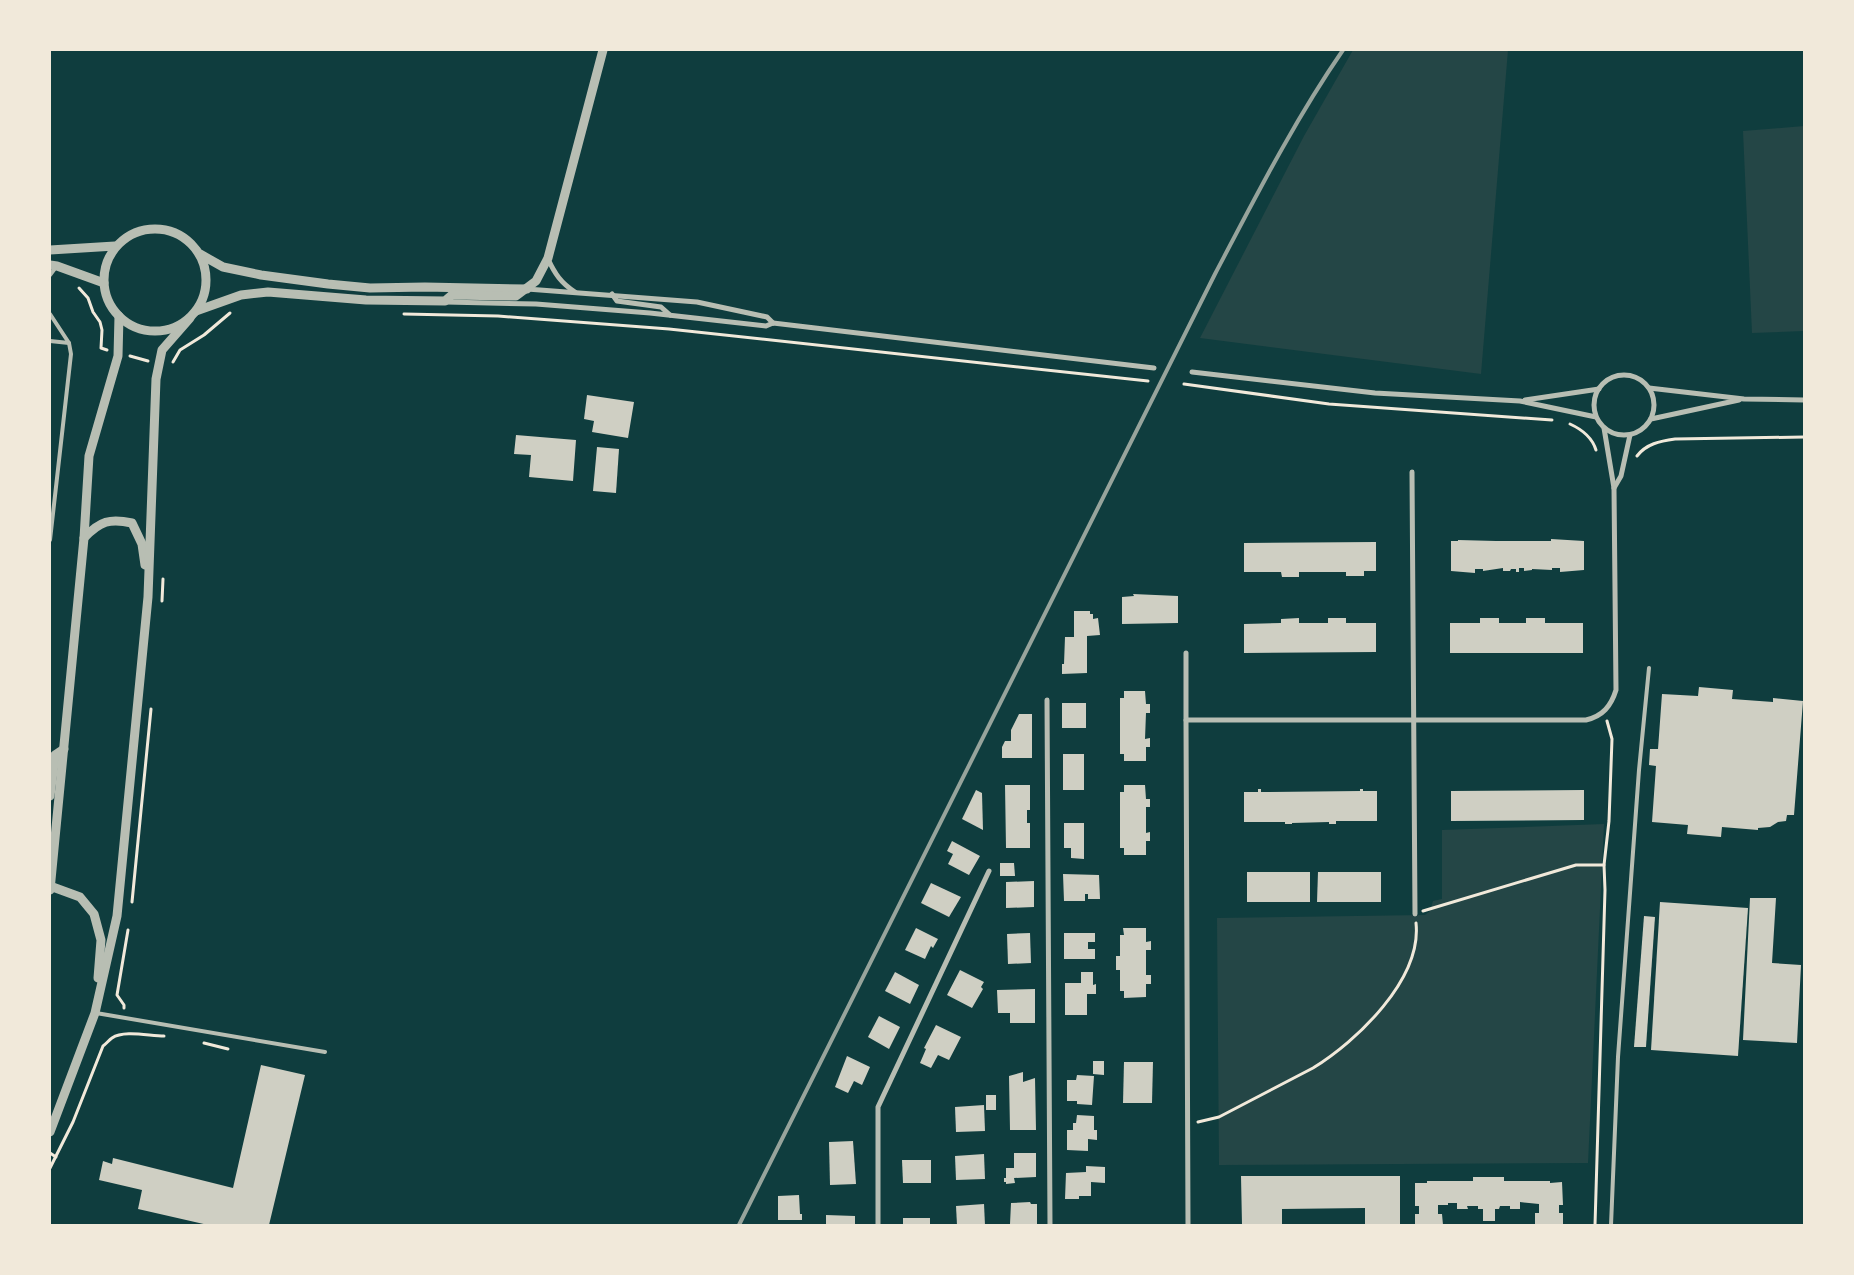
<svg xmlns="http://www.w3.org/2000/svg" width="1854" height="1275" viewBox="0 0 1854 1275" font-family="'DejaVu Sans',sans-serif">
  <style>
    .green { fill: #244646 }
    .building { fill: #cfcfc3 }
    .lines { fill: none; stroke-linecap: round; stroke-linejoin: round }
    .path { stroke: #f1e9da; stroke-width: 3 }
    .service { stroke: #b8beb3; stroke-width: 4 }
    .minor { stroke: #b8beb3; stroke-width: 5 }
    .tertiary { stroke: #b8beb3; stroke-width: 9 }
    .rail { stroke: #97a49c; stroke-width: 4 }
  </style>
  <rect width="100%" height="100%" fill="#0f3d3e"/>
  <g class="green">
    <polygon points="1353,50 1508,50 1481,374 1200,338 1304,136"/>
    <polygon points="1804,126 1804,331 1752,333 1743,131"/>
    <polygon points="1604,824 1588,1163 1219,1165 1217,918 1425,915 1430,911 1433,901 1442,899 1442,830"/>
  </g>
  <g class="building">
    <polygon points="587,395 634,402 628,438 592,432 594,421 584,419"/>
    <polygon points="516,435 576,440 573,481 529,477 531,455 514,454"/>
    <polygon points="597,447 619,449 616,493 593,491"/>
    <polygon points="1551,539 1584,541 1584,570 1560,572 1560,568 1552,568 1552,570 1532,569 1532,570 1524,571 1524,568 1519,568 1519,572 1516,572 1516,569 1511,569 1510,571 1503,571 1503,568 1483,571 1483,569 1475,569 1475,573 1451,571 1451,541 1458,541 1458,540 1496,541 1551,541"/>
    <polygon points="1376,542 1376,571 1364,571 1364,576 1346,576 1346,572 1299,572 1299,577 1282,577 1281,572 1244,572 1244,543"/>
    <polygon points="1133,594 1178,596 1178,623 1122,624 1122,597 1134,596"/>
    <polygon points="1074,611 1090,611 1090,614 1093,614 1093,619 1098,618 1100,635 1087,636 1087,673 1062,674 1062,664 1064,664 1065,637 1074,637"/>
    <polygon points="1299,618 1299,623 1328,623 1328,618 1346,618 1346,623 1376,623 1376,652 1244,653 1244,624 1281,623 1281,619"/>
    <polygon points="1480,618 1499,618 1499,623 1526,623 1526,618 1545,618 1545,623 1583,623 1583,653 1450,653 1450,623 1480,623"/>
    <polygon points="1699,687 1733,690 1732,699 1773,702 1773,698 1803,701 1794,815 1787,815 1786,821 1778,822 1770,827 1758,828 1758,830 1722,827 1721,837 1687,834 1688,825 1652,822 1656,766 1649,765 1650,749 1658,749 1662,694 1698,696"/>
    <polygon points="1124,691 1145,691 1146,704 1150,704 1150,713 1146,713 1145,739 1150,738 1150,747 1146,747 1146,761 1124,761 1124,754 1120,754 1120,698 1124,698"/>
    <rect x="1062" y="703" width="24" height="25"/>
    <polygon points="1019,714 1032,714 1032,758 1002,758 1002,747 1005,741 1011,741 1011,730"/>
    <rect x="1063" y="754" width="21" height="36"/>
    <polygon points="1005,785 1030,785 1030,810 1027,810 1027,823 1030,823 1030,848 1006,848"/>
    <polygon points="1124,785 1145,785 1146,799 1150,799 1150,807 1146,807 1146,833 1150,832 1150,841 1146,841 1146,855 1124,855 1124,848 1120,848 1120,792 1124,792"/>
    <polygon points="1258,789 1261,789 1261,792 1360,791 1360,789 1363,789 1363,791 1377,791 1377,821 1336,821 1336,824 1329,824 1329,822 1292,823 1292,824 1285,824 1285,822 1244,822 1244,792 1258,792"/>
    <polygon points="976,790 982,793 983,830 962,819"/>
    <polygon points="1584,790 1584,820 1451,821 1451,791"/>
    <polygon points="1064,823 1084,823 1084,859 1071,858 1071,848 1064,848"/>
    <polygon points="952,841 980,856 969,875 948,864 953,854 947,851"/>
    <polygon points="1000,863 1014,863 1015,876 1000,876"/>
    <rect x="1247" y="872" width="63" height="30"/>
    <polygon points="1318,872 1381,872 1381,902 1317,902"/>
    <polygon points="1063,874 1099,875 1100,899 1088,899 1088,894 1085,894 1085,901 1064,901"/>
    <polygon points="1034,881 1034,907 1006,908 1006,882"/>
    <polygon points="931,883 961,897 949,917 921,903"/>
    <polygon points="1750,898 1776,898 1772,963 1801,965 1797,1043 1743,1040"/>
    <polygon points="1660,902 1748,908 1738,1056 1651,1050"/>
    <polygon points="1644,916 1655,917 1646,1047 1634,1047"/>
    <polygon points="916,928 938,939 933,948 931,946 925,959 905,950"/>
    <polygon points="1123,928 1146,928 1146,942 1151,941 1151,950 1146,950 1146,975 1151,975 1151,984 1146,984 1146,997 1124,998 1124,991 1120,991 1120,970 1116,970 1116,956 1120,956 1120,935 1124,935"/>
    <polygon points="1030,933 1031,963 1008,964 1007,934"/>
    <polygon points="1064,933 1095,933 1095,942 1088,942 1088,949 1095,949 1095,959 1064,959"/>
    <polygon points="960,970 984,982 981,987 983,989 972,1008 947,995"/>
    <polygon points="895,972 919,985 910,1004 885,991"/>
    <polygon points="1081,972 1093,972 1093,985 1096,984 1096,994 1087,994 1087,1015 1065,1015 1065,983 1081,983"/>
    <polygon points="1035,989 1035,1023 1010,1023 1010,1013 998,1013 997,990"/>
    <polygon points="879,1016 900,1027 889,1049 868,1037"/>
    <polygon points="936,1025 961,1037 949,1060 938,1055 931,1068 920,1063 926,1049 924,1048"/>
    <polygon points="847,1056 870,1067 862,1085 854,1081 848,1093 835,1087"/>
    <polygon points="1093,1061 1104,1061 1104,1075 1093,1074"/>
    <polygon points="1124,1062 1153,1062 1152,1103 1123,1103"/>
    <polygon points="261,1065 305,1075 269,1225 208,1225 138,1209 142,1190 99,1180 103,1161 112,1164 113,1158 233,1188"/>
    <polygon points="1023,1072 1023,1082 1035,1078 1036,1130 1010,1130 1009,1076"/>
    <polygon points="1077,1075 1094,1076 1092,1105 1077,1104 1077,1101 1067,1101 1067,1080 1076,1080"/>
    <rect x="986" y="1095" width="10" height="15"/>
    <polygon points="984,1105 985,1131 956,1132 955,1107"/>
    <polygon points="1077,1115 1094,1116 1094,1130 1097,1130 1097,1140 1088,1139 1088,1151 1067,1150 1067,1130 1073,1130 1073,1123 1076,1123"/>
    <polygon points="853,1141 856,1184 830,1185 829,1142"/>
    <polygon points="1014,1153 1036,1153 1036,1177 1014,1178 1015,1183 1006,1184 1006,1182 1004,1182 1004,1178 1006,1178 1006,1168 1014,1168"/>
    <polygon points="984,1154 985,1179 956,1180 955,1156"/>
    <polygon points="902,1160 931,1160 931,1183 903,1183"/>
    <polygon points="1086,1166 1105,1167 1105,1183 1091,1182 1091,1196 1079,1196 1079,1199 1065,1199 1066,1173 1086,1172"/>
    <polygon points="1241,1176 1400,1176 1400,1225 1365,1225 1365,1208 1282,1209 1282,1225 1242,1225"/>
    <polygon points="1473,1177 1504,1177 1504,1181 1550,1181 1550,1183 1562,1182 1563,1205 1559,1205 1559,1213 1563,1213 1563,1225 1535,1225 1535,1213 1539,1213 1539,1204 1520,1202 1520,1209 1510,1209 1510,1206 1500,1206 1499,1209 1495,1209 1495,1221 1483,1221 1483,1209 1478,1209 1478,1206 1467,1206 1468,1209 1457,1209 1457,1203 1448,1203 1448,1205 1438,1205 1438,1214 1442,1214 1443,1225 1415,1225 1415,1214 1419,1214 1419,1206 1415,1206 1415,1183 1427,1183 1427,1181 1473,1181"/>
    <polygon points="799,1195 800,1214 802,1214 802,1220 778,1220 778,1196"/>
    <polygon points="1030,1202 1031,1204 1037,1204 1037,1225 1012,1225 1010,1224 1011,1203"/>
    <polygon points="984,1204 985,1225 957,1225 956,1206"/>
    <polygon points="826,1215 855,1216 855,1225 826,1225"/>
    <rect x="903" y="1218" width="27" height="7"/>
  </g>
  <g class="lines">
    <g class="path">
      <polyline points="79,288 88,298 93,312 100,322 102,330 101,348 107,350"/>
      <polyline points="404,314 498,316 669,329 1148,381"/>
      <polyline points="130,356 148,361"/>
      <polyline points="173,362 180,350 204,335 230,313"/>
      <polyline points="1184,384 1329,404 1552,420"/>
      <path d="M 1570,424 C 1581,429 1592,437 1596,450"/>
      <path d="M 1637,456 C 1646,444 1660,441 1675,439 L 1804,437"/>
      <polyline points="162,601 163,579"/>
      <polyline points="132,902 151,709"/>
      <polyline points="1423,911 1576,865 1604,865"/>
      <polyline points="124,1008 124,1005 117,995 128,930"/>
      <polyline points="204,1043 228,1049"/>
      <path d="M 1198,1122 L 1219,1117 L 1313,1068 C 1357,1041 1422,979 1416,923"/>
      <polyline points="50,1153 56,1157"/>
      <path d="M 50,1168 L 73,1122 L 103,1046 C 106,1044 109,1040 112,1038 C 124,1030 149,1036 164,1036"/>
      <polyline points="1595,1225 1605,890 1604,865 1609,821 1612,739 1607,721"/>
    </g>
    <g class="service">
      <polyline points="50,275 56,267"/>
      <polyline points="50,314 69,343 71,354 50,540"/>
      <polyline points="50,341 69,343"/>
      <polyline points="96,1013 325,1052"/>
      <polyline points="1611,1225 1618,1057 1639,770 1649,668"/>
    </g>
    <g class="minor">
      <path d="M 548,259 C 555,274 561,283 575,292"/>
      <polyline points="527,289 697,302 767,317 773,323"/>
      <polyline points="612,294 617,301 661,307 670,315"/>
      <polyline points="446,302 536,304 650,313 766,326 773,323 1154,368"/>
      <polyline points="1192,372 1375,393 1520,401 1596,417"/>
      <circle cx="1624" cy="405" r="30"/>
      <polyline points="1649,388 1744,399 1804,400"/>
      <polyline points="1525,400 1599,389"/>
      <polyline points="1651,419 1739,400"/>
      <polyline points="1412,472 1415,914"/>
      <polyline points="1614,488 1621,476 1630,435"/>
      <polyline points="1047,700 1050,1225"/>
      <polyline points="1186,720 1186,653"/>
      <polyline points="878,1225 878,1107 989,871"/>
      <path d="M 1188,1225 L 1186,720 L 1586,720 C 1603,716 1611,706 1616,690 L 1614,488 L 1604,428"/>
    </g>
    <g class="tertiary">
      <circle cx="155" cy="280" r="51"/>
      <polyline points="50,250 115,246"/>
      <polyline points="200,254 223,267 261,275 328,284 370,288 425,287 527,289"/>
      <polyline points="50,265 57,266 104,283"/>
      <polyline points="196,311 241,295 268,292 366,300 445,301 452,295 516,296 536,281 548,258 603,50"/>
      <path d="M 84,538 C 100,521 110,518 132,523 L 142,544 L 145,565"/>
      <polyline points="50,796 55,755 64,749"/>
      <polyline points="50,886 80,897 94,914 101,940 98,978"/>
      <polyline points="50,890 84,538 89,456 118,356 119,316"/>
      <polyline points="50,1132 95,1013 117,916 148,597 156,379 162,350 190,318"/>
    </g>
    <path class="rail" d="M 739,1225 L 1215,274 C 1255,198 1294,121 1343,50"/>
  </g>
  <rect width="1854" height="1275" fill="none" stroke="#f1e9da" stroke-width="102"/>
</svg>
